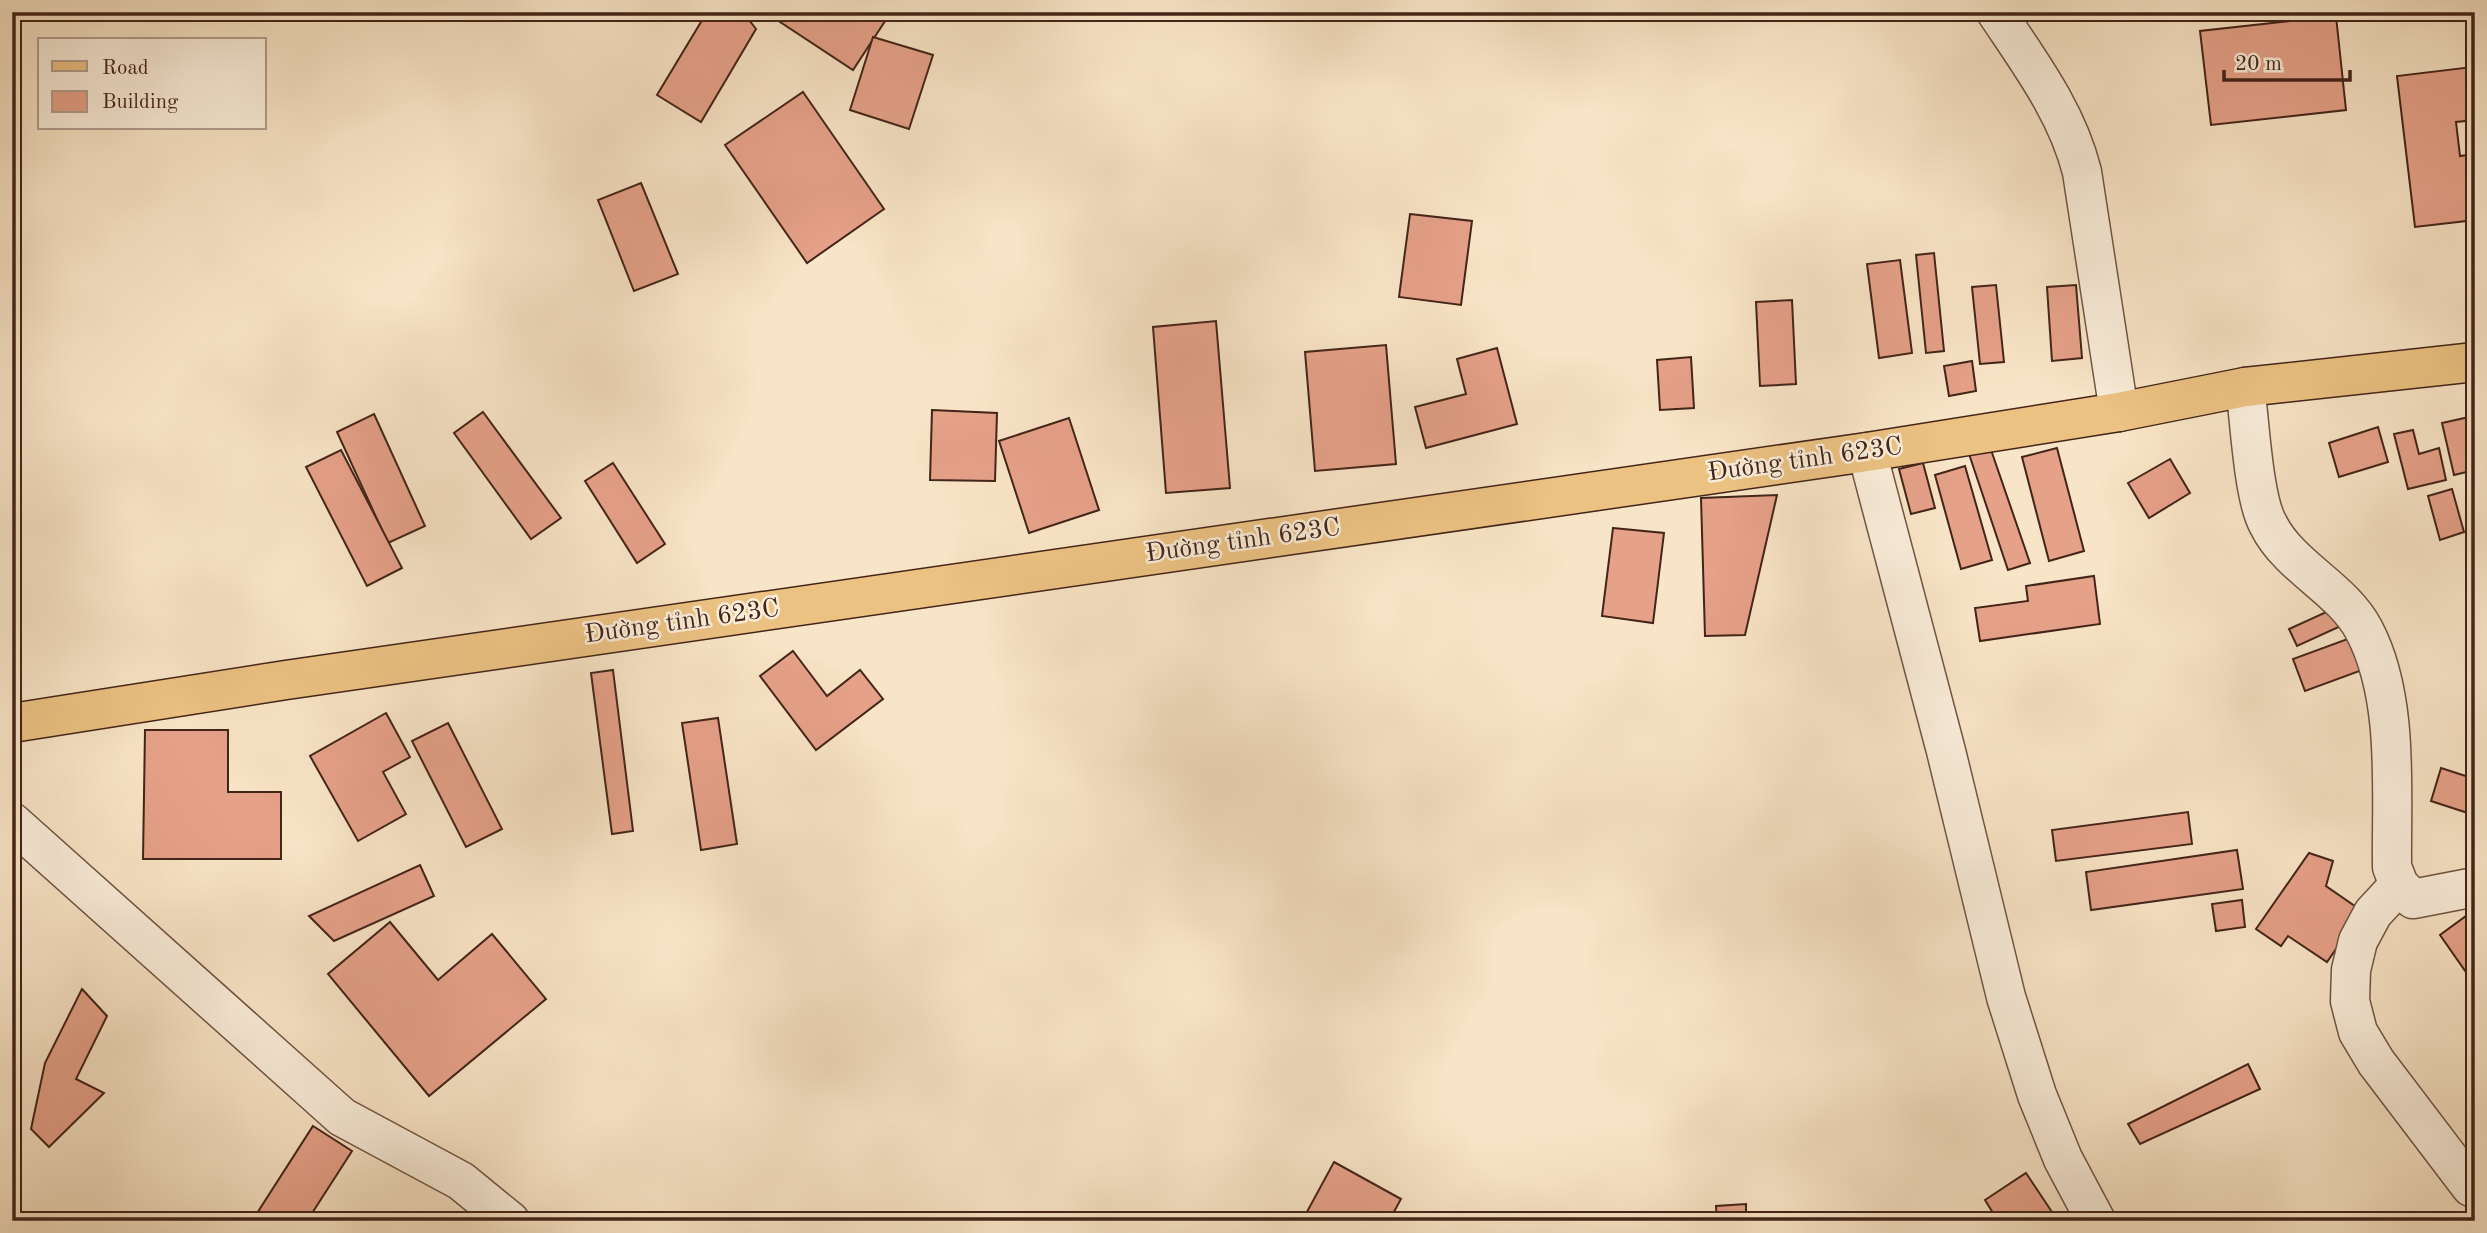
<svg xmlns="http://www.w3.org/2000/svg" width="2487" height="1233" viewBox="0 0 2487 1233" font-family="'Old Standard TT',serif">
  <style>
    .building { fill: #e6a189; stroke: #432419; stroke-width: 2 }
    .lines { fill: none; stroke-linecap: round; stroke-linejoin: round }
    .minor-casing { stroke: #705444; stroke-width: 41 }
    .major-casing { stroke: #432419; stroke-width: 41 }
    .minor { stroke: #faedda; stroke-width: 38 }
    .major { stroke: #ecc283; stroke-width: 38 }
    .labels { text-anchor: middle; dominant-baseline: central; stroke-width: 5; stroke-linejoin: round; paint-order: stroke }
    .street-label { font-size: 26px; fill: #432419; stroke: #faedda }
  </style>
  <rect width="100%" height="100%" fill="#f8e4c6"/>
  <filter id="stains"><feTurbulence type="fractalNoise" baseFrequency=".00286" numOctaves="4"/><feColorMatrix values="0 0 0 0 .2 0 0 0 0 .09 0 0 0 0 .02 0 0 0 .5 -.17"/></filter>
  <radialGradient id="worn" r=".72"><stop offset=".6" stop-color="#630" stop-opacity="0"/><stop offset="1" stop-color="#630" stop-opacity=".3"/></radialGradient>
  <g class="building">
    <polygon points="707,12 743,12 756,29 701,122 657,95"/>
    <polygon points="765,12 891,12 853,70"/>
    <polygon points="2336,16 2346,110 2211,125 2200,31"/>
    <polygon points="873,37 933,55 909,129 850,110"/>
    <polygon points="2472,67 2475,120 2456,122 2460,156 2475,154 2475,220 2415,227 2397,76"/>
    <polygon points="803,92 884,209 807,263 725,145"/>
    <polygon points="641,183 678,274 634,291 598,200"/>
    <polygon points="1410,214 1472,221 1461,305 1399,297"/>
    <polygon points="1934,253 1944,351 1926,353 1916,255"/>
    <polygon points="1900,260 1912,353 1879,358 1867,264"/>
    <polygon points="1996,285 2004,362 1980,364 1972,287"/>
    <polygon points="2076,285 2082,358 2052,361 2047,287"/>
    <polygon points="1792,300 1796,384 1760,386 1756,302"/>
    <polygon points="1216,321 1230,488 1166,493 1153,327"/>
    <polygon points="1386,345 1396,464 1315,471 1305,352"/>
    <polygon points="1497,348 1517,424 1426,448 1415,407 1466,394 1457,359"/>
    <polygon points="1691,357 1694,408 1660,410 1657,360"/>
    <polygon points="1972,361 1976,391 1949,396 1944,366"/>
    <polygon points="932,410 997,413 995,481 930,480"/>
    <polygon points="483,412 561,518 531,539 454,433"/>
    <polygon points="374,414 425,526 388,543 337,432"/>
    <polygon points="2469,417 2472,432 2475,432 2475,470 2454,475 2442,423"/>
    <polygon points="1069,418 1099,510 1029,533 999,441"/>
    <polygon points="2378,427 2388,462 2339,477 2329,443"/>
    <polygon points="2413,430 2419,454 2439,448 2446,480 2408,489 2394,434"/>
    <polygon points="1990,447 2030,563 2008,570 1969,454"/>
    <polygon points="2057,448 2084,551 2049,561 2022,457"/>
    <polygon points="341,450 402,568 367,586 306,467"/>
    <polygon points="2170,459 2190,493 2149,518 2128,483"/>
    <polygon points="613,463 665,544 637,563 585,481"/>
    <polygon points="1923,463 1935,508 1911,514 1899,469"/>
    <polygon points="1965,466 1992,560 1961,569 1935,475"/>
    <polygon points="2452,489 2464,532 2440,540 2428,496"/>
    <polygon points="1777,495 1745,635 1705,636 1701,498"/>
    <polygon points="1613,528 1664,533 1653,623 1602,616"/>
    <polygon points="2094,576 2100,624 1980,641 1975,608 2028,601 2026,586"/>
    <polygon points="2467,576 2475,577 2475,611 2466,610"/>
    <polygon points="2335,608 2343,625 2297,646 2289,629"/>
    <polygon points="2353,637 2365,669 2305,691 2293,659"/>
    <polygon points="793,651 827,696 860,670 883,699 816,750 760,676"/>
    <polygon points="613,670 633,831 612,834 591,673"/>
    <polygon points="386,713 410,757 383,772 406,814 358,841 310,756"/>
    <polygon points="718,718 737,844 701,850 682,723"/>
    <polygon points="448,723 502,829 466,847 412,741"/>
    <polygon points="145,730 228,730 228,792 281,792 281,859 143,859"/>
    <polygon points="2441,768 2475,779 2475,848 2472,847 2474,815 2431,801"/>
    <polygon points="2188,812 2192,844 2056,861 2052,830"/>
    <polygon points="2237,850 2243,889 2091,910 2086,872"/>
    <polygon points="2309,853 2333,861 2326,886 2362,911 2327,962 2288,936 2281,946 2256,929"/>
    <polygon points="420,865 434,896 334,941 309,916"/>
    <polygon points="2242,900 2245,927 2216,931 2212,904"/>
    <polygon points="2466,916 2475,929 2475,985 2440,935"/>
    <polygon points="390,922 438,980 492,934 546,999 429,1096 328,974"/>
    <polygon points="82,989 107,1016 76,1079 104,1093 49,1147 31,1129 45,1063"/>
    <polygon points="2248,1064 2260,1089 2140,1144 2128,1124"/>
    <polygon points="313,1126 352,1151 307,1221 252,1221"/>
    <polygon points="1334,1162 1401,1199 1389,1221 1302,1221"/>
    <polygon points="2026,1173 2058,1221 1998,1221 1985,1200"/>
    <polygon points="1746,1204 1746,1221 1717,1221 1716,1206"/>
  </g>
  <g class="lines">
    <g class="minor-casing">
      <g id="minor">
        <path d="M 1996,12 C 2030,63 2067,112 2082,172 L 2119,412"/>
        <path d="M 2245,387 C 2250,421 2253,497 2268,524 C 2273,534 2282,546 2290,554 C 2314,579 2348,599 2364,630 C 2400,698 2391,792 2392,867 L 2399,885 L 2413,899 L 2475,887"/>
        <polyline points="1867,452 1946,751 2006,997 2037,1095 2063,1159 2096,1221"/>
        <polyline points="12,822 342,1117 461,1181 510,1221"/>
        <polyline points="2399,885 2373,913 2358,941 2351,970 2350,1001 2358,1032 2376,1062 2471,1187 2475,1189"/>
      </g>
    </g>
    <g class="major-casing">
      <polyline id="major" points="12,723 286,680 1867,452 2119,412 2245,387 2475,362"/>
    </g>
    <use href="#minor" class="minor"/>
    <use href="#major" class="major"/>
  </g>
  <g class="labels">
    <g class="street-label">
      <text transform="translate(1805 460) rotate(-8)">Đường tỉnh 623C</text>
      <text transform="translate(1243 541) rotate(-8)">Đường tỉnh 623C</text>
      <text transform="translate(682 622) rotate(-8)">Đường tỉnh 623C</text>
    </g>
  </g>
  <rect width="2487" height="1233" fill="none" stroke="#f8e4c6" stroke-width="42"/>
  <rect x="14" y="14" width="2459" height="1205" fill="none" stroke="#432419" stroke-width="3.5"/>
  <rect x="21" y="21" width="2445" height="1191" fill="none" stroke="#432419" stroke-width="2"/>
  <rect x="38" y="38" width="228" height="91" fill="#faedda" stroke="#b19d8d" stroke-width="2"/>
  <rect x="52" y="61" width="35" height="10" fill="#ecc283" stroke="#b19d8d" stroke-width="2"/>
  <text x="102" y="74" font-size="21" fill="#432419">Road</text>
  <rect x="52" y="91" width="35" height="21" fill="#e6a189" stroke="#b19d8d" stroke-width="2"/>
  <text x="102" y="108" font-size="21" fill="#432419">Building</text>
  <path d="M2224 70v10h126v-10" fill="none" stroke="#432419" stroke-width="3.5"/>
  <text x="2235" y="70" font-size="21" fill="#432419" stroke="#faedda" stroke-width="5" paint-order="stroke">20 m</text>
  <rect width="100%" height="100%" filter="url(#stains)"/>
  <rect width="100%" height="100%" fill="url(#worn)"/>
</svg>
